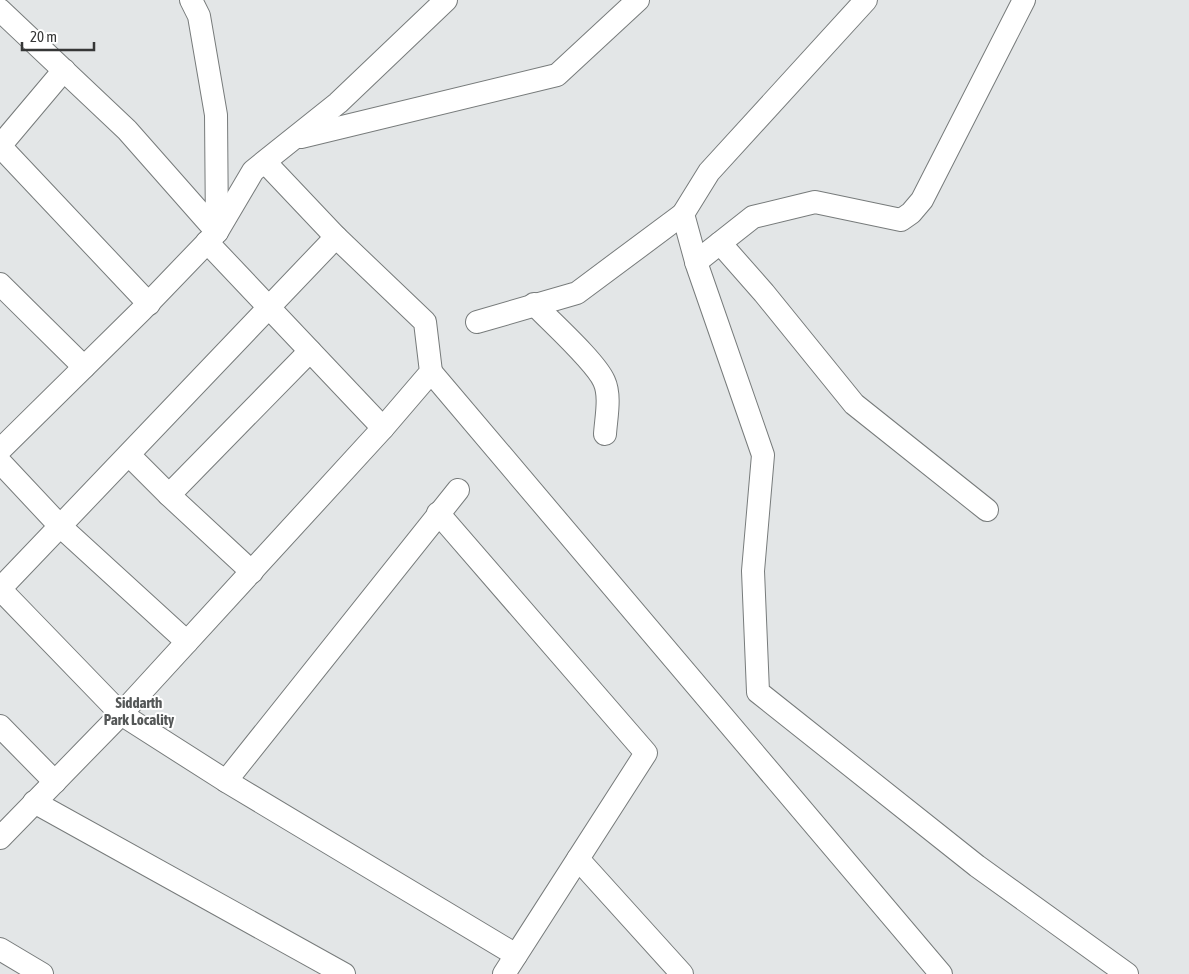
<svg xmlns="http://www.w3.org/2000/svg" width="1189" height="974" viewBox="0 0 1189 974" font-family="'Asap Condensed',sans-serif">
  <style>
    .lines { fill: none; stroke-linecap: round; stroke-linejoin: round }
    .minor-casing { stroke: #777b7b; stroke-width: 24 }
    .minor { stroke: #fff; stroke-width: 22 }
    .labels { text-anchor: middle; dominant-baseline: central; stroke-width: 4; stroke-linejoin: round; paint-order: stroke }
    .neighbourhood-label { font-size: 15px; font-weight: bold; fill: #545757; stroke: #fff }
  </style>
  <rect width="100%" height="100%" fill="#e3e6e7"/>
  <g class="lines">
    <g class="minor-casing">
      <g id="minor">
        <polyline points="866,0 709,172 683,214 697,265 763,455 753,571 758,692 977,866 1127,974"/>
        <polyline points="0,10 127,130 217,232 216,115 199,16 191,0"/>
        <polyline points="301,137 557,75 638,0"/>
        <polyline points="0,146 149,304"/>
        <polyline points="0,146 64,70"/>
        <polyline points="265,162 336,237 425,322 431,372 383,428"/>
        <polyline points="720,243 764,293 854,404 987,510"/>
        <polyline points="696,262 753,217 815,202 901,220 911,213 922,200 1024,0"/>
        <polyline points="0,284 84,367"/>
        <path d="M 534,304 C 551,322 595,361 604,381 C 611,396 606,418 605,434"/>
        <polyline points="477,322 577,293 683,214"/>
        <polyline points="431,372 941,974"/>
        <polyline points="0,450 142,310 217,232 253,171 338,103 446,0"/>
        <polyline points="129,455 169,495 252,572"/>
        <polyline points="0,462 60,526 187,642"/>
        <polyline points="169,495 310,351"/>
        <polyline points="438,513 646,753 504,974"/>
        <polyline points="0,589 121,714 226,781 516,955"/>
        <polyline points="0,589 336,237"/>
        <polyline points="0,726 55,782"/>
        <polyline points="226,781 458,490"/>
        <polyline points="34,802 344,974"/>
        <polyline points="0,838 121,714 383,428 207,242"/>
        <polyline points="578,859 682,974"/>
        <polyline points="0,949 42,974"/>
      </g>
    </g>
    <use href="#minor" class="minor"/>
  </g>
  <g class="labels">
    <g class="neighbourhood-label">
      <text x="139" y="702">Siddarth<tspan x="139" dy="17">Park Locality</tspan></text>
    </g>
  </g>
  <path d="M22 42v8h72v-8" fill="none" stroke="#363737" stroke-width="2.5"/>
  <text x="30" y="42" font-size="15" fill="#363737" stroke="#ffffff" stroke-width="4" paint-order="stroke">20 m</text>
</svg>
